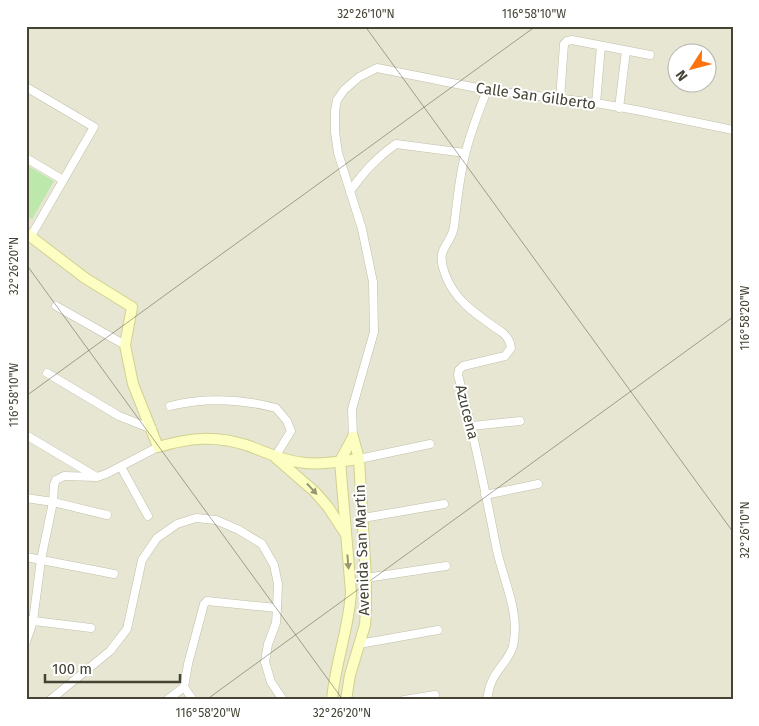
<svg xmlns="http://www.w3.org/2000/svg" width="759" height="726" viewBox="0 0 759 726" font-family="'Fira Sans',sans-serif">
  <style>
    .residential { fill: #e7e6d2; fill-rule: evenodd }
    .green { fill: #bce8ab }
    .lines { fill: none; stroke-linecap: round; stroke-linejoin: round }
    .street-casing { stroke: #c1bfa9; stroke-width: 9 }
    .secondary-casing { stroke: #d0d090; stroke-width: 12 }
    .street { stroke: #fff; stroke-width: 8 }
    .secondary { stroke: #fdffc2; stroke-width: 10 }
    .oneway { fill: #989874 }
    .ticks { fill: none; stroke: #454334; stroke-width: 1; stroke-opacity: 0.45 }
    .labels { text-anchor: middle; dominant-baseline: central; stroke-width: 4; stroke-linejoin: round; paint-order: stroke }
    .street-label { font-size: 15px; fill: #454334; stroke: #fff }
    .neatline { fill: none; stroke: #454334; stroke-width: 2 }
    .ticks-label { font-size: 12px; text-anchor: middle; fill: #454334 }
  </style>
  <rect width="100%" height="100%" fill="#f3f2e4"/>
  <path class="residential" d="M 26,26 L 733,26 L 733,700 L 26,700 ZM 676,52 L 706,52 L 706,82 L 676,82 Z"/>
  <polygon class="green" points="26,165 54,181 32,219 26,215"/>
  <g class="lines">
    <g class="street-casing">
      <g id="street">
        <polyline points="26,87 94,127 31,236"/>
        <path d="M 487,90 C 479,111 470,133 465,155 C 459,179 457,203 454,227 C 450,248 435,246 445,274 C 455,302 479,316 503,333 C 508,338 510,341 511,348 L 505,356 L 463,366 L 459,370 L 458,375 C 473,431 485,489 496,546 C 502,578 521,612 513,646 C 509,660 497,669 492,681 C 489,687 488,694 487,700"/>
        <polyline points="560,99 564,44 567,41 572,40 650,55"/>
        <polyline points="596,103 601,46"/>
        <polyline points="619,108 626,51"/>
        <polyline points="26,158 63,180"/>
        <path d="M 350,191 C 364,172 376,158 396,144 L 465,153"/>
        <polyline points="56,306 125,345"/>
        <polyline points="47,373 119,416 152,429"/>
        <path d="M 170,406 C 205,397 241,399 276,408 L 287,421 L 291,431 L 275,457"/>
        <polyline points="472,426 520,421"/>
        <polyline points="26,435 95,476"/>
        <polyline points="353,437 352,409 374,332 373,282 362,229 338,153 335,132 335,111 337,100 344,90 359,77 377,68 487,90 596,103 636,110 733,130"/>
        <polyline points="359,459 430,444"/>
        <polyline points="121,467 148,516"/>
        <polyline points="485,495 538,484"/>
        <polyline points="26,498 53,502 107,515"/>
        <polyline points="363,518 444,504"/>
        <polyline points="26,557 114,574"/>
        <polyline points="366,578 446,566"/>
        <polyline points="26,620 91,628"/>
        <polyline points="26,642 33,621 41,560 53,502 54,485 56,480 64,476 97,477 106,474 158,447"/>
        <polyline points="359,644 438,630"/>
        <polyline points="184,687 188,664 204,604 207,601 277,608"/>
        <polyline points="184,687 193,700"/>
        <polyline points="50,700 110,651 127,629 142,560 157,538 177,524 196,518 216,520 239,530 262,544 274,565 278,584 277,608 276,623 268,644 265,662 271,682 283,700"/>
        <polyline points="167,700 184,687"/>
        <polyline points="404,700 435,695"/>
      </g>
    </g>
    <g class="secondary-casing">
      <g id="secondary">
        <path d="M 26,233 L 85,278 L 132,307 L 125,345 L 133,384 L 158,447 C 189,438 214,435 246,445 C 266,452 283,461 305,463 C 323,465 341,461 359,459"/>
        <polyline points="276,458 315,492 328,507 345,533"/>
        <polyline points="340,461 353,437"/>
        <path d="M 332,700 C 335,663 349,629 351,592 L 340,461"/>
        <polyline points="346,700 350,675 365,625 366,610 366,578 359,459 353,437"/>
      </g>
    </g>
    <use href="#street" class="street"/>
    <use href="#secondary" class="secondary"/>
  </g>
  <defs><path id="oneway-solid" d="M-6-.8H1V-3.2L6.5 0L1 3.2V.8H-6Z" transform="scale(1.25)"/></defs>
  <g class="oneway">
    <use href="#oneway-solid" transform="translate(312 489) rotate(47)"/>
    <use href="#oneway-solid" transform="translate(348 562) rotate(85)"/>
  </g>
  <path class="ticks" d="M 365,26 L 733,532M 26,264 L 343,700M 26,396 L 536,26M 206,700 L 733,317"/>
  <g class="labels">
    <g class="street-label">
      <text transform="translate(536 96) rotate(8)">Calle San Gilberto</text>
      <text transform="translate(467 412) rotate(76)">Azucena</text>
      <text transform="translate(362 550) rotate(-92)">Avenida San Martin</text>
    </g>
  </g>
  <rect width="759" height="726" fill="none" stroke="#ffffff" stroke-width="55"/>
  <g transform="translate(692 68) rotate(234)"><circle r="24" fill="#ffffff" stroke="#b5b4ae"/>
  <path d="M0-4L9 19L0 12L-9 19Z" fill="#ff730f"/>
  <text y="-8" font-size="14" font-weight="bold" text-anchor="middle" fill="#454334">N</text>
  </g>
  <path d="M45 674v8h135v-8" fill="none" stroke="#454334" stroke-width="2.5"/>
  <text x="52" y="674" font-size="15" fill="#454334" stroke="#ffffff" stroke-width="4" paint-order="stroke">100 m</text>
  <rect x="28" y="28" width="704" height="670" class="neatline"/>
  <g class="ticks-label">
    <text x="366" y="18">32°26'10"N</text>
    <text x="534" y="18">116°58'10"W</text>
    <text transform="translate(14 266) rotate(-90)" y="4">32°26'20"N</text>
    <text transform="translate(745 318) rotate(-90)" y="4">116°58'20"W</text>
    <text transform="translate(14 395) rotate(-90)" y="4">116°58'10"W</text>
    <text transform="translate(745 530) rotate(-90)" y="4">32°26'10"N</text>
    <text x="208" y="717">116°58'20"W</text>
    <text x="342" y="717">32°26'20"N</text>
  </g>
</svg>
